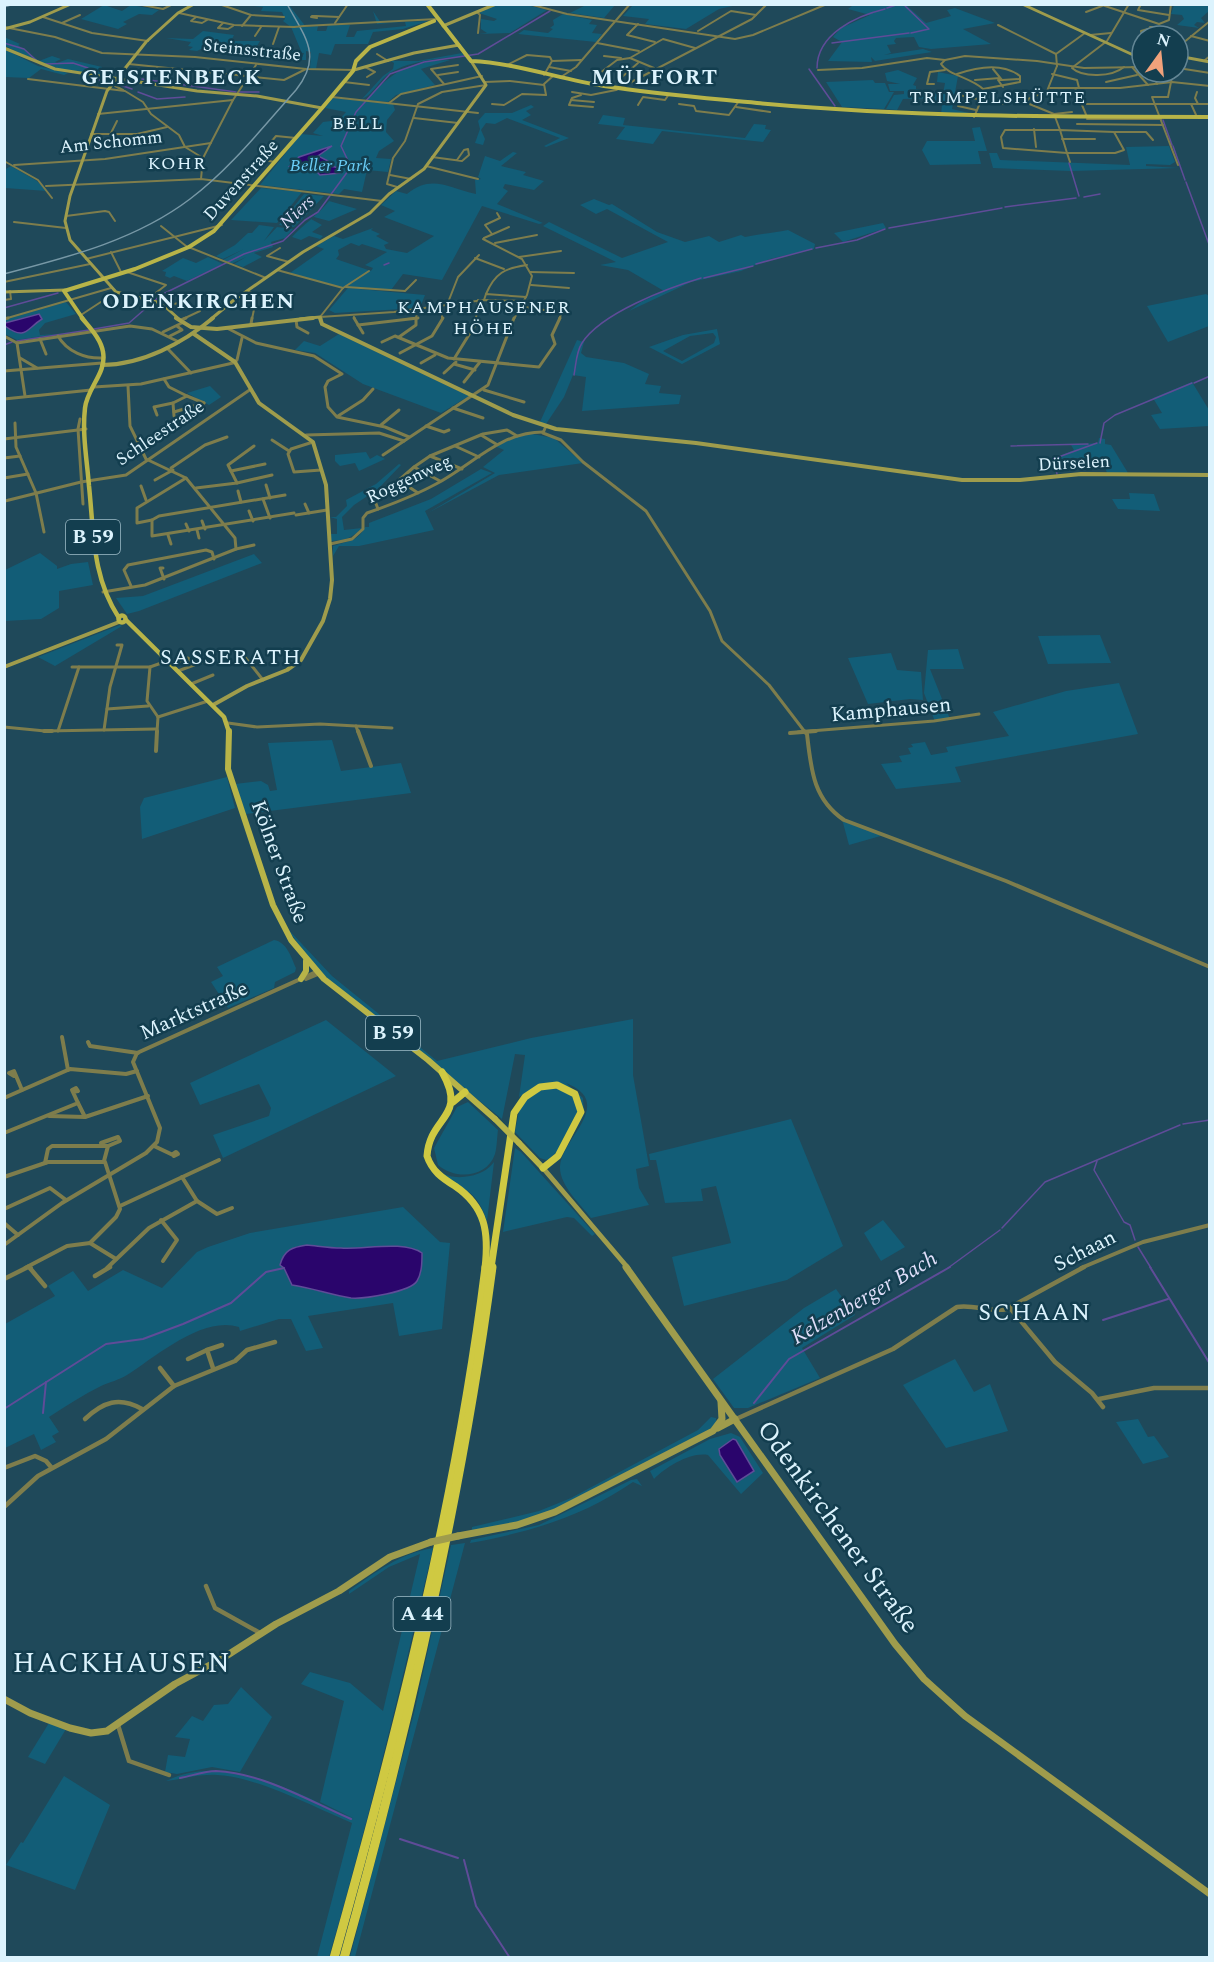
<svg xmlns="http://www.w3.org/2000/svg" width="1214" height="1962" viewBox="0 0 1214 1962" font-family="Spectral,serif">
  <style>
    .green { fill: #125d77; fill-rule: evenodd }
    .water { fill: #2a056c; stroke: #5f4c98; stroke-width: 1.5 }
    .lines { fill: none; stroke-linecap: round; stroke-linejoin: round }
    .stream-far1 { stroke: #5f4c98; stroke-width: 1.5 }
    .stream { stroke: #5f4c98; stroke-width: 2 }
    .street-far3 { stroke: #7e7d4c; stroke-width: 2 }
    .street-far2 { stroke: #7e7d4c; stroke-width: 3 }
    .street-far1 { stroke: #7e7d4c; stroke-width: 4 }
    .street { stroke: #7e7d4c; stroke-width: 4.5 }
    .secondary-far3 { stroke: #9f9c4c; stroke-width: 3 }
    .secondary-far2 { stroke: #9f9c4c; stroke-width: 4 }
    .secondary-far1 { stroke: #9f9c4c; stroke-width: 5 }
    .secondary { stroke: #9f9c4c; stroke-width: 7 }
    .primary-far2 { stroke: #b8b448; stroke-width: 4 }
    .primary-far1 { stroke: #b8b448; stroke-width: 4.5 }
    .primary { stroke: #b8b448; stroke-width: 6 }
    .highway-far1 { stroke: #cfc942; stroke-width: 7 }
    .highway { stroke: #cfc942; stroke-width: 9 }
    .rail { stroke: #7798a6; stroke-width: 1.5 }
    .street-bridge { stroke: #7e7d4c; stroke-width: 2 }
    .secondary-bridge { stroke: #9f9c4c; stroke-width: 7 }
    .primary-bridge { stroke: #b8b448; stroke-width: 6 }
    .labels { text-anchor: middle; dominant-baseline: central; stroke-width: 5; stroke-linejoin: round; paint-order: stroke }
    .far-street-label { font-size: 18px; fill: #dcf3fd; stroke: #133e4f }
    .far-neighbourhood-label { font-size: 18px; letter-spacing: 1.5px; fill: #dcf3fd; stroke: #133e4f }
    .far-park-label { font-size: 18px; font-style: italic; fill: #69ccf5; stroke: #133e4f }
    .far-water-label { font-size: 18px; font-style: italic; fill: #dfdef9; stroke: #133e4f }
    .shield { fill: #133e4f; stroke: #a0bdc9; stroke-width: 1.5 }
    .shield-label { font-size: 20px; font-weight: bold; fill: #dcf3fd }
    .street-label { font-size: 21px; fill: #dcf3fd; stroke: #133e4f }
    .far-district-label { font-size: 22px; font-weight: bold; letter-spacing: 1.5px; fill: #dcf3fd; stroke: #133e4f }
    .neighbourhood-label { font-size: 22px; letter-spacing: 1.5px; fill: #dcf3fd; stroke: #133e4f }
    .water-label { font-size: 22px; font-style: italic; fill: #dfdef9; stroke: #133e4f }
    .quarter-label { font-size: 24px; letter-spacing: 1.5px; fill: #dcf3fd; stroke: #133e4f }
    .near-street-label { font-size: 26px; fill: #dcf3fd; stroke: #133e4f }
    .near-quarter-label { font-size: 28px; letter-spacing: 1.5px; fill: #dcf3fd; stroke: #133e4f }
  </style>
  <rect width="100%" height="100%" fill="#1f495a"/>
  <g class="green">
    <polygon points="497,4 527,5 547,10 510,33 479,34 487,33 481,29 481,19 494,21 497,19 479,13"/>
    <polygon points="104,5 122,11 131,5 159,10 152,15 139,14 123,22 127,24 118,29 81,19"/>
    <polygon points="246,5 289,5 306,27 318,26 317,31 326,31 328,25 350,25 346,37 354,37 357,31 406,26 405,22 377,24 373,11 381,23 428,21 403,29 373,32 368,44 335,44 331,55 319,53 316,69 310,69 311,52 306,51 306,60 301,60 304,53 277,52 275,57 222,53 226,46 209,45 197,51 189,50 193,47 188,46 191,42 166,38 193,39 203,31 234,35 231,41 260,41 255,49 301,51 291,27 283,21 285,19 282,12 261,11 263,7"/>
    <polygon points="586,5 615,5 604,18 570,13"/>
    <polygon points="633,5 633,4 737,5 719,9 686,29 645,24 649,19 623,16"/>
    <polygon points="849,5 906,5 926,23 951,16 947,10 955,8 995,23 963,29 991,44 931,49 919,47 914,37 896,38 894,41 896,44 887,45 891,53 884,55 923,49 932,52 875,61 871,57 872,62 828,61 842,42 833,37 841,28 870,15 848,9 852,6"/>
    <polygon points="1174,5 1209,5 1209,11 1201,18 1205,23 1197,22 1194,25 1199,28 1177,25 1184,19 1182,15 1171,14"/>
    <polygon points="563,14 592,20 589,24 597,25 592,33 602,34 596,42 518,34 524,30 548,33 553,29 550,28 554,25 553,20"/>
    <path d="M 4,37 L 20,44 L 18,45 L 39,61 L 52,56 L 61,59 L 55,62 L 57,63 L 68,59 L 102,67 L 101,72 L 115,76 C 77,80 36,61 5,46 Z"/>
    <polygon points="4,49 38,66 68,73 64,75 41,69 29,78 5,77"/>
    <path d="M 462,53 L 464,56 C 439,59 411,60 390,73 C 379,80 373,95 362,99 L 383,76 L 393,69 L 394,63 L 391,61 L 418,61 Z"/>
    <path d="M 450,60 L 421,69 L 435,85 L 396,95 L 388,102 L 367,100 C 393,70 410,61 450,60 Z"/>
    <polygon points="898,70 917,78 913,85 916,86 916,89 943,94 945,83 937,82 938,72 958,76 952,109 969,113 941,115 942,104 934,103 935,98 903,99 897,110 886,109 894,95 904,94 904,91 890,91 888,84 900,84 887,81 885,73"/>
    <polygon points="873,80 875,83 885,83 889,92 894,92 884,109 842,107 826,82"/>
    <polygon points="333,98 393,104 395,110 387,120 386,132 394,141 379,151 376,158 391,159 388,172 367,170 362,192 344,189 339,194 260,185 301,134 323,136 313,133 323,122 339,120 346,112 325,108"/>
    <polygon points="531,105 534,107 526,111 531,115 522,120 569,138 546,147 544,146 560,138 507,118 495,124 486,123 481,130 485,139 483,145 475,143 480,129 478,121 485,113 512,113"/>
    <polygon points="603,115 625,118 623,125 745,138 754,124 766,125 765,129 771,130 763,142 662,131 653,144 616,139 625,127 598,124"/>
    <polygon points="980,127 987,151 978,151 981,164 930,165 922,150 927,141 975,141 972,128"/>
    <polygon points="1169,146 1175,162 1170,165 1146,164 1146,166 1179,168 1071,171 993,168 989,153 997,153 1000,160 1130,165 1126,147"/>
    <path d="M 513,152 L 517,153 L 501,166 L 526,172 L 523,175 L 544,181 L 534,190 L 505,184 L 503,188 L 508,191 L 497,204 L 543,223 L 539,224 L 482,206 L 442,280 L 403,274 L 391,290 L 344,288 L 290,273 L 324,249 L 316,246 L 334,236 L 343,239 L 373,228 L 371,230 L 380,234 L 376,236 L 389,243 L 384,245 L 386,249 L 407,253 L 434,236 L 384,217 L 395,211 L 381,205 L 396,191 L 407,194 C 432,174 447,188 476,194 L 475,180 L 481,179 L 478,177 L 485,156 L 500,161 ZM 351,243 L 359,246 L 362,244 L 387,252 L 365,265 L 373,268 L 371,271 L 336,259 L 339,255 L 338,250 Z"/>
    <polygon points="11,166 37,181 47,191 5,188 4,170"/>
    <polygon points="261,188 302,192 277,223 231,220"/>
    <polygon points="304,194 324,196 294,227 279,225"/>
    <path d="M 594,199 L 609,205 L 612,204 L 657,232 L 685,242 L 709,236 L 719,242 L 741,235 L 745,237 C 759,234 773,233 788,230 L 815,244 L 814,249 L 770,259 L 741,271 L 691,282 L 629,311 L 641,302 L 664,291 L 628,270 L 600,265 L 616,262 L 543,226 L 549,222 L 622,258 L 668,242 L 607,209 L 596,214 L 580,205 Z"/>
    <path d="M 329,201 L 357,209 L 329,221 L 314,217 L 311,219 L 322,225 L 312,232 L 323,236 L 320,239 L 309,236 L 301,240 L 292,237 C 304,224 318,215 329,201 Z"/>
    <polygon points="883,223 886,228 843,242 834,233"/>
    <polygon points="259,225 274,227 264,241 277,227 293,229 285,238 271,242 273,247 254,253 262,257 243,267 234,264 246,257 231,264 223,260 244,249 223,259 216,256 235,245 248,233 252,233"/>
    <polygon points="208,257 223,264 187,281 174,276 170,278 165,276 166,272 162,271 183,258 196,263"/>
    <polygon points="348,288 425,295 420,308 335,313 329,310"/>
    <polygon points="1206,294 1209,296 1209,326 1168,342 1147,306"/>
    <polygon points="66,302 76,314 45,323 39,330 40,335 57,334 17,340 5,334 4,320"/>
    <path d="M 717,329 L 720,344 L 682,364 L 649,347 L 683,335 ZM 713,333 L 716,337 L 714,343 L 682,361 L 663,351 L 690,336 Z"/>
    <polygon points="339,334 469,396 441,413 363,384 315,353 295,350 304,341 320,346"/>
    <polygon points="577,340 584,342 581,353 586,357 624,363 649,374 645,384 661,386 659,393 681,395 679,404 582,411 586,377 573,375 564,397 546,424 540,422"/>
    <polygon points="1192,382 1209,410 1209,426 1160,429 1151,415 1162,413 1153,398"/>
    <polygon points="210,386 221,397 209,405 187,393"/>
    <polygon points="527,433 554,438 583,463 499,475 428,513 495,473 483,467 504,450 495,446"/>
    <polygon points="1099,438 1105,439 1105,444 1111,445 1128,473 1107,473 1102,458 1065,458 1053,462 1053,459 1074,450 1071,445 1098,443"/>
    <polygon points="366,452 370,459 377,455 385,459 359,471 355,463 340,466 335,461 335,455"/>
    <path d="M 399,464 L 401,465 L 378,489 L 354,505 L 342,517 L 344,530 L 362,528 C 354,537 344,541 331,541 L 331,534 L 337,534 L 337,519 L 330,517 L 336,517 L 347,506 L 346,500 L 376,484 Z"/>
    <path d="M 481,469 L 492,473 L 425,511 L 434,530 L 359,546 L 339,546 L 333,556 L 333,546 C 346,541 357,543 365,527 L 369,527 L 369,523 L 431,499 Z"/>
    <polygon points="1129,493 1154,494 1160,511 1118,509 1112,499 1130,499"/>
    <polygon points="40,553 57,566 57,569 71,564 88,562 93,585 59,591 59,608 41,619 5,621 5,570"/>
    <polygon points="254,554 262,563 139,611 127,614 116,598 143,596"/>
    <polygon points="120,625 122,626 55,666 38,657"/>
    <polygon points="1100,635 1111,663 1048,664 1038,636"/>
    <polygon points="958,649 964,669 930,669 950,719 934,719 924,693 928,650"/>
    <polygon points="891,653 897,670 921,672 923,700 910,699 868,704 848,658"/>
    <polygon points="1119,683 1138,734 955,767 961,782 896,789 881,764 902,762 899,756 911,754 908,748 913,747 911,744 925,742 931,755 948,752 946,747 1009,736 993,712 1066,691"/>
    <polygon points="332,740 341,771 401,763 411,793 246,814 235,784 261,781 268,785 270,791 277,790 268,743"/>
    <polygon points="227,777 235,808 142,839 140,807 144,798"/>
    <polygon points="842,819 884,835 849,845"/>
    <path d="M 286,927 L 332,976 L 437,1061 L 531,1038 L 633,1019 L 633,1075 L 649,1166 L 636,1169 L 639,1188 L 649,1205 L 591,1218 C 580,1204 559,1185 560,1166 C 562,1138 616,1103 566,1083 L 583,1098 L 584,1115 L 557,1163 L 581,1112 L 568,1088 L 539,1085 L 519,1097 L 525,1055 L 515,1054 L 502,1119 L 331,982 L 312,963 Z"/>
    <path d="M 274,940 C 287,942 291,957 296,968 L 295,972 L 275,982 L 274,988 L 228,1008 L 211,982 L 223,976 L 217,967 Z"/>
    <polygon points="326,1020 396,1076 223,1158 213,1135 269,1116 271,1108 259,1084 200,1105 190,1083"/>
    <path d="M 553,1087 C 563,1091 575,1094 578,1106 C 582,1117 557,1158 546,1160 L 540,1158 L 515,1132 L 519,1111 L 529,1093 Z"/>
    <path d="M 454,1102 C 457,1119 411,1148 439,1171 C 449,1178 460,1178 470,1176 C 480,1174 488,1170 494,1162 L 487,1221 C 483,1210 479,1200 470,1193 C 453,1180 426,1172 429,1146 Z"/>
    <path d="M 468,1102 L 498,1130 C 497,1137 497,1147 495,1154 C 487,1178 455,1180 438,1165 L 434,1148 L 457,1107 Z"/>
    <polygon points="791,1119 843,1246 787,1280 684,1306 672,1257 731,1243 716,1186 701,1189 703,1201 665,1203 656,1160 650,1160 649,1154"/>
    <polygon points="515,1148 521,1152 595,1234 592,1236 574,1218 567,1217 503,1232"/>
    <path d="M 403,1207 L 440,1242 L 450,1243 L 442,1329 L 399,1336 L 393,1303 L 308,1316 L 323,1348 L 306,1351 L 291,1319 L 279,1319 L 240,1331 L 239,1327 C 203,1315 155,1357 127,1375 C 119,1380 110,1382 101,1386 C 83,1395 66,1406 49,1417 L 59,1432 L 52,1436 L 56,1442 L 41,1450 L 34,1434 L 5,1448 L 5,1324 L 55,1296 L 48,1286 L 73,1271 L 88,1291 L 123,1270 L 162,1288 L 197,1252 L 208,1247 L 250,1233 Z"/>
    <polygon points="883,1220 905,1247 881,1261 864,1233"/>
    <polygon points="836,1289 855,1315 802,1348 820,1378 748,1408 734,1408 713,1379 804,1308"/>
    <polygon points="955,1359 974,1392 990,1384 1008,1431 946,1448 903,1385"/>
    <polygon points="711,1417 716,1418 716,1424 710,1429 559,1508 513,1524 472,1531 472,1527 539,1511 571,1498 698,1430"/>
    <polygon points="1138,1419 1148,1437 1154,1436 1169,1457 1143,1464 1116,1422"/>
    <path d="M 731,1433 L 740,1437 L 763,1473 L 741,1494 L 708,1455 C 690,1452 666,1467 654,1479 L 650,1471 L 710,1439 Z"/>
    <path d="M 637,1479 L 642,1486 L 633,1482 C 582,1517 530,1532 470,1543 L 471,1540 L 539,1525 L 631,1480 Z"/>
    <polygon points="465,1543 355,1957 350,1957 415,1709 451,1545"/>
    <path d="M 433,1548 C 401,1686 368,1823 329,1957 L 317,1957 L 352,1823 C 316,1808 255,1776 217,1775 C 200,1774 182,1779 166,1781 C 227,1751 297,1794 355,1819 L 320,1802 L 344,1701 L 301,1684 L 310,1672 L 350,1683 L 383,1711 L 420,1554 L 389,1567 L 349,1594 L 349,1591 C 376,1572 399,1554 433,1548 Z"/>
    <polygon points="241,1687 272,1717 240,1772 212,1767 177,1774 165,1772 168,1755 185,1757 190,1739 175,1737 192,1716 203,1721 214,1705 228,1704"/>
    <polygon points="49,1723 66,1729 45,1764 28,1757"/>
    <polygon points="64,1776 110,1805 75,1890 6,1865 21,1842 23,1843"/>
  </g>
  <g class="water">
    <polygon points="332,146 318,156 330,162 329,166 340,168 340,173 320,175 318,173 323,170 311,163 290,166 299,157"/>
    <path d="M 39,314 L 42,319 C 26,329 26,341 5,326 L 5,323 Z"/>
    <path d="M 307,1245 C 318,1246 330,1248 341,1248 C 363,1250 403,1240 422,1253 C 422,1262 422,1273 417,1281 C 410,1292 364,1299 351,1298 C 332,1295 312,1288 292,1285 L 284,1268 L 280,1265 C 284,1250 292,1247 307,1245 Z"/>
    <polygon points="733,1439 736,1440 754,1471 737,1482 720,1455 719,1449"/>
  </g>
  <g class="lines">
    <g class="stream-far1">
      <polyline points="903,4 929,29 911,33"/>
      <polyline points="887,8 899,4"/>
      <polyline points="4,43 24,49 36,60"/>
      <polyline points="832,43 909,33"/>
      <polyline points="46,64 73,63 88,68 89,74"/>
      <path d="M 817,68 C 817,34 856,16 885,9"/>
      <polyline points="809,69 835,106"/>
      <polyline points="91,76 107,83"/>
      <polyline points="142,79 236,92"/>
      <polyline points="117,84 132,89"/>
      <polyline points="138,92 157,99 185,97"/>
      <polyline points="239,92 259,92"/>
      <polyline points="1163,120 1172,145"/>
      <polyline points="1173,146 1185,180"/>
      <polyline points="1069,163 1079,196"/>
      <polyline points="1186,182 1210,247"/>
      <polyline points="1084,197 1100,194"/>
      <polyline points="1005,207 1076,198"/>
      <polyline points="889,228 1002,208"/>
      <polyline points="816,248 857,240 885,229"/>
      <polyline points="756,264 812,249"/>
      <polyline points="384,265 389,263"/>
      <polyline points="704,278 753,266"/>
      <polyline points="4,308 58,293"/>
      <polyline points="94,329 129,323 161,295 244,254 283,241 305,220 318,212 351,167 341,146 356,112 390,74 424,62 478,54 550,11"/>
      <polyline points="17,341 89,330"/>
      <polyline points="4,345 12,342"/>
      <path d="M 574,375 C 576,365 576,352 582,343 C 601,313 668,288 701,278"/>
      <polyline points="1194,383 1210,376"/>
      <polyline points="1100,443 1104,423 1115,415 1192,383"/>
      <polyline points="1011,446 1088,444"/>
      <polyline points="1057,474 1053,459 1097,443"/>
      <polyline points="1183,1124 1210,1120"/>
      <polyline points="1097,1161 1094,1170 1124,1222 1130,1225 1135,1240"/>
      <polyline points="1002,1228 1045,1182 1180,1125"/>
      <polyline points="1138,1247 1151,1268"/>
      <polyline points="948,1268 1000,1230"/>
    </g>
    <g class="stream">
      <polyline points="1150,1267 1210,1364"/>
      <polyline points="1103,1320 1168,1299"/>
      <polyline points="754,1403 789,1359 950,1267"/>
      <polyline points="4,1409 106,1344 143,1339 183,1324 231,1303 266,1272 284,1268"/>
      <polyline points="43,1413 46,1382"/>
      <path d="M 180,1778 C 192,1776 204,1771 216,1771 C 263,1773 309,1801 351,1819"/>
      <polyline points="400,1839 458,1858"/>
      <polyline points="464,1860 476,1906 510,1958"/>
    </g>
    <g class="street-far3">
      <polyline points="56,4 66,6"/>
      <polyline points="137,4 163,9 173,4"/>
      <polyline points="219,4 251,15 284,17"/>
      <polyline points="529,4 567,14 735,39 753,35 827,4"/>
      <polyline points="1099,4 1159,24 1169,20 1171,4"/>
      <polyline points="1141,4 1138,10 1169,15"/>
      <polyline points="425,5 444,4"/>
      <polyline points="477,12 480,15 478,33"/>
      <polyline points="1086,12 1102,6"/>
      <polyline points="179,13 234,25 294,27"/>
      <polygon points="312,16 316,16 317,18 311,17"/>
      <polyline points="316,16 339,17"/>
      <polyline points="43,17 92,33 148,41"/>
      <polyline points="196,17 191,21 202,23 207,20"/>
      <polyline points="62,23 80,15"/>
      <polyline points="223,23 218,28 228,29 233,26"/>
      <polyline points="335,23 348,4"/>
      <polyline points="638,24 627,35 655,42"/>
      <polyline points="998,25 1056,54"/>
      <polyline points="242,26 251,15"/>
      <polyline points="304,26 437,19"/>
      <polyline points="4,27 55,37 102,53 195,57 306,69 354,70"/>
      <polygon points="1150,27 1154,27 1153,28"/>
      <polyline points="698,31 731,11 756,15"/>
      <polyline points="1090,35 1111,33"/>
      <polyline points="1142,35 1141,31 1151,28"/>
      <polyline points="255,36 261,27"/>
      <polyline points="1191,36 1210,41"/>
      <polyline points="597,43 639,51"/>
      <polyline points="273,44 279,27"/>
      <polyline points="377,54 388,61"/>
      <polyline points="604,56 621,58"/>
      <polyline points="1178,56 1183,43 1210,21"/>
      <path d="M 945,60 L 941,64 C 948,75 972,78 983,89 L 983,96 L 974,117"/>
      <polyline points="1205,60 1210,56"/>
      <polyline points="552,61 581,60"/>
      <polyline points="129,64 284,80 306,69"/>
      <polyline points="507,65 527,55 550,57 552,61 544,75"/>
      <polyline points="1057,66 1047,91 1028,99 1027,103 1054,114 1060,130"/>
      <polyline points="1057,66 1056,54 1085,33"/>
      <polyline points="365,67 375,72 367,77"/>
      <polyline points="549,67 571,71"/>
      <polyline points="1073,67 1107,41 1129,4"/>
      <polyline points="1132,67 1148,85"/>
      <polyline points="654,68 630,58 663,39 695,48"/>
      <path d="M 1072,68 C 1083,78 1112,77 1124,67"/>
      <polyline points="1178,68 1210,73"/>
      <polyline points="993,69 1002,80 998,80 1003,87"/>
      <polyline points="818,70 862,68 927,58 945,60 965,56 1037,61 1084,68 1142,67"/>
      <polyline points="600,73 617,60 630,58"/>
      <path d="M 957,74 C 977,67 1002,62 1020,76 L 1020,82 L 983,89"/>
      <polyline points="1052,74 1077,80 1079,88"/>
      <polyline points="438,75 458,72"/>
      <polyline points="1154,75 1157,84"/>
      <polyline points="561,77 576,67 630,4"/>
      <polyline points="622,77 638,63"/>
      <polyline points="28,79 125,91 143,102 151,114 179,135 185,147 203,158 201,179"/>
      <polyline points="975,80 1000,78"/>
      <polyline points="1002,80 1020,79"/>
      <polyline points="344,82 369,85"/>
      <polyline points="485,82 510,81 544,85"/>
      <polyline points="1106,82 1137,75"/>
      <polyline points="444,84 431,69 458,65"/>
      <polyline points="934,84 927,84 930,72 945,70"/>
      <polyline points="115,86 123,90"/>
      <polyline points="1050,88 1120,88 1172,82 1210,86"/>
      <polyline points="1075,88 1087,117"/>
      <polyline points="572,92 591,95 616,90 752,19 767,4"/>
      <polyline points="1197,92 1195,98 1198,104"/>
      <polyline points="546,95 544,84 553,76"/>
      <polyline points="581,95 572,98 569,105 593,107"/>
      <polyline points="959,95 982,100"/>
      <polyline points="332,97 478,113"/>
      <polyline points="1168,97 1152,97 1178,165"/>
      <polyline points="1168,97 1173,72"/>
      <polyline points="571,100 594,102"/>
      <polyline points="981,102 1007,104"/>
      <polyline points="389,103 401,94 482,76"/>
      <polyline points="492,104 504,105 522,94 546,95"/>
      <polyline points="679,104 694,106 696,111 729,115 739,101"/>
      <polyline points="1082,104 1210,104"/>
      <polyline points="1191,104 1197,117"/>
      <polyline points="638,105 643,97 665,100 669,94"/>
      <polyline points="958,106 976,110"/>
      <polyline points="736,107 770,112"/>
      <polyline points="98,114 233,100"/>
      <polyline points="1054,114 1072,112"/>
      <polyline points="414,118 458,123"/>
      <polyline points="1087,119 1161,119"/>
      <polyline points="1077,124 1163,125"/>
      <polyline points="1034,129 1036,147"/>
      <polyline points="1059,130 1005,130 1001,137 1003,148 1067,153 1070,162"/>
      <polygon points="1060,130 1114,132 1124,150 1115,153 1067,153"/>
      <polyline points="1115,132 1146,132 1153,140"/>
      <polyline points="111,133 117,121"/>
      <polyline points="91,134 137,134 167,127"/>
      <polyline points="1062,139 1095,139"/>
      <polyline points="432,157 462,161 469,155 468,149 464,150 457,160"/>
      <polyline points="203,158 233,100 256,65"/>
      <polyline points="4,161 38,180 52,198"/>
      <polyline points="275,162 257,159 276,136 296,138"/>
      <polyline points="14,165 105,159 211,143"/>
      <polyline points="426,166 478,179"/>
      <polyline points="390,175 411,179"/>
      <polyline points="46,186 201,179 382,201"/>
      <polyline points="397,187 387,184 393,158 405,141 418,104 442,92 486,85"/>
      <polyline points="66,216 105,211 109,212 115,221"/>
      <polyline points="14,222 66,228"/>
      <polyline points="161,226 186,246 266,278"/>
      <polyline points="492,234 485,225 500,218 497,213"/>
      <polyline points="484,238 509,227"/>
      <polyline points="483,239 522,259 532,276 527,295 514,319"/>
      <polyline points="495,243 537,235"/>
      <polyline points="280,248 267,256 289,262"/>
      <polyline points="111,252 122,274"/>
      <polyline points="519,257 561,251"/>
      <polyline points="475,258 504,269"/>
      <polyline points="86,259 222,225"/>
      <polyline points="277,270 343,288"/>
      <polyline points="127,272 166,285 148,299"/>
      <polyline points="530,272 574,273"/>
      <polyline points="4,282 90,264"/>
      <polyline points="531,285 569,288"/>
      <polyline points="346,287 405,291 416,280"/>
      <polyline points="247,291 257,295 252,319"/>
      <path d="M 486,294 C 495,273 505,268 527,265"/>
      <polyline points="4,300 11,299 10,291"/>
      <polyline points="484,300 486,294 526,297"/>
      <polyline points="447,305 458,277 479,255"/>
      <polyline points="165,306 183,302 187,298"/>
      <polyline points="442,306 442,319"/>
      <polyline points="519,306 563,313"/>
      <polyline points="81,315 116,292"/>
      <polyline points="320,317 394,312 484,300 523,301"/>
      <polyline points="320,317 343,288 369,271"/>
      <polyline points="354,317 355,319"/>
      <polyline points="4,319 111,288"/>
      <polyline points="183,319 200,311"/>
      <polyline points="407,319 418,318"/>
      <polyline points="416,319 417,310"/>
      <polyline points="476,319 478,300"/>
      <polyline points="559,319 567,302"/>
    </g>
    <g class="street-far2">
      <polyline points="354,318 363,333"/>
      <polyline points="4,319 8,318"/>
      <polyline points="181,320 186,318"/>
      <polyline points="296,320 297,327 308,333"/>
      <polyline points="251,324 252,318"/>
      <polyline points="358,325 418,318"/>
      <polyline points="227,328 256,343 314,356 342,374 328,381 325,387 328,407 337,417 385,427 409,437"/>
      <polyline points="163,332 184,322"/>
      <polyline points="4,336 17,343"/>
      <path d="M 58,336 C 67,352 86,359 103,358"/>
      <polyline points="170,336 182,330 177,326"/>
      <polyline points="399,337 416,325 416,318"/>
      <polyline points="40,339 46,354"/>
      <polyline points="382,342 395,336 448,358 539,367 555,344 552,335 560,318"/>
      <polyline points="17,343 130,326 152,329 179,342"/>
      <polyline points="17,343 25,396"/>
      <polyline points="168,349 191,373"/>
      <polyline points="400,353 432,336 443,318"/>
      <polyline points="20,358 37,368"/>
      <polyline points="454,359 475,325 476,318"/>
      <polyline points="421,363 435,355"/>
      <polyline points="454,364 475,370"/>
      <polyline points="4,371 102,363"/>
      <polyline points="444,373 456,362"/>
      <polyline points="164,379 169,387 187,396 173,403 174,416"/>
      <polyline points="464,382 480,362"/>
      <polyline points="128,386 130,426 146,459 186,478 235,538 236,549"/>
      <polyline points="94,387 141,384 233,363 237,360 242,338"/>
      <polyline points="484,390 524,402"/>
      <polyline points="187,396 204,403"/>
      <polyline points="4,399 91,390"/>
      <polyline points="453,408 483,418"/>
      <polyline points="174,412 204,403"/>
      <polyline points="157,415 154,407 173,403"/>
      <polyline points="338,416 363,400 373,389"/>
      <polyline points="80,419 78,429 83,504"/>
      <polyline points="15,423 16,447 36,493 44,532"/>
      <polyline points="381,425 399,410"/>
      <polyline points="426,426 444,432 449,430"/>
      <polyline points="546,426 543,433 561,440 583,462 646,511 710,611 722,641 769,685 805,732"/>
      <polyline points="306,435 379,433 404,441 488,385 514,318"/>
      <polyline points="481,435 496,444"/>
      <polyline points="4,439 86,429"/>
      <polyline points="272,440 289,451"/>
      <polyline points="313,442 291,449 288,454 294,472 321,470"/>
      <polyline points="455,446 479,457"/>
      <polyline points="383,455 404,441"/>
      <polyline points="4,458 20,456"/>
      <polyline points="414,467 430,456"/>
      <polyline points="171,468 205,445 227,437"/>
      <polyline points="462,469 430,456 483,434 507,430 517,436"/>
      <polyline points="231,471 265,464"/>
      <polyline points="4,478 28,474"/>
      <polyline points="155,480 173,470"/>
      <polyline points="400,481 418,493"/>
      <polyline points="237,483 272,475"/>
      <polyline points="266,485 270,498"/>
      <polyline points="141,486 146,500"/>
      <polyline points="196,488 237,483 228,465 254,446"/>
      <polyline points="238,491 241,502"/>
      <polyline points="285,495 159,516 152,520 152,536 294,513"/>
      <polyline points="263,499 270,518"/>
      <polyline points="5,501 81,482 126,475 251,389"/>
      <polyline points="305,504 309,513"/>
      <polyline points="378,509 375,501 414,467 440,481"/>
      <polyline points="249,511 253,521"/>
      <polyline points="296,515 327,510"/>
      <polyline points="152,520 137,523 137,508 186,478"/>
      <polyline points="202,521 205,529"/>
      <polyline points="186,524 189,531"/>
      <polyline points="197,530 199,538"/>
      <polyline points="168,535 171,544"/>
      <path d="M 330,544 L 352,539 L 363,529 L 363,518 L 367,513 C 390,505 414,496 436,484 C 472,465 500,432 543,432"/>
      <polyline points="163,568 160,568 164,579"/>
      <polyline points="131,586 124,570 128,565 206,550 212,552 214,559"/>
      <polyline points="103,592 145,585 236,549 254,545"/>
      <polyline points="240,651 263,680"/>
      <polyline points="171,664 188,658 194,665 214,657"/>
      <polyline points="72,667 150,667 167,661"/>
      <polyline points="150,667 147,701 158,717"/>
      <polyline points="178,671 194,665"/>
      <polyline points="191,684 213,675"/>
      <polyline points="107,709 148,706"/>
      <polyline points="158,717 208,701"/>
      <polyline points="228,723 257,727 320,724 392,728"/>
      <polyline points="356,726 358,732"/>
      <polyline points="4,727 45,731 156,729"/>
      <polyline points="104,730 110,687 122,645 117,645"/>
      <polyline points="58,731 79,667"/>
      <polyline points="157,732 158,717"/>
      <polyline points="798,732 934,721 979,714"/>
    </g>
    <g class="street-far1">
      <polyline points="44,731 52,731"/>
      <polyline points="358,731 371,766"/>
      <path d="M 804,731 L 807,734 C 811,769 813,799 844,820 L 1006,881 L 1210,967"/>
      <polyline points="790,733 816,731"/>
      <polyline points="156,751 157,731"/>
      <polyline points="306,979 318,974"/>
      <polyline points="62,1037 68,1070"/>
      <polyline points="88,1042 90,1046 138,1053"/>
      <polyline points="14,1076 9,1073 14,1071 22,1090"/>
      <polyline points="4,1098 70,1069 126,1074 137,1071"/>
      <polyline points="78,1103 85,1117"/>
      <polyline points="49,1116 85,1117 148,1096"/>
      <polyline points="4,1133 78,1103 72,1090 76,1088 78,1091 73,1092"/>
      <polyline points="101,1143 118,1137 120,1141 108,1146"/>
      <polyline points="154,1146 173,1155"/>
      <polygon points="176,1152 178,1154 174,1156 173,1154"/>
      <polyline points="45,1163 48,1149 52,1146 108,1146 104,1161"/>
      <polyline points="4,1177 48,1162 105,1162 120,1209 116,1217 90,1243"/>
      <polyline points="182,1177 197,1201"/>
      <polyline points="120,1206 219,1160"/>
      <polyline points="4,1209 50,1188 66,1200"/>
      <polyline points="161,1220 177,1240 163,1261"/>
      <polyline points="4,1223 18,1235"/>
      <polyline points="4,1245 62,1203 146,1153 157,1142 160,1128 133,1062 137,1053 316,972"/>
      <polyline points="29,1266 31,1268"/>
      <polyline points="25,1268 67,1246 90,1243 116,1259"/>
      <polyline points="107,1268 149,1228 197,1201 217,1214 232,1208"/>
      <polyline points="1081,1268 1143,1242 1210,1225"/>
    </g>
    <g class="street">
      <polyline points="29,1267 45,1286"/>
      <polyline points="95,1276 110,1267"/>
      <polyline points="4,1279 28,1267"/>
      <polyline points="1010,1308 1055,1362 1092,1393 1103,1407"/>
      <polyline points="188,1359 207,1350"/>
      <polyline points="160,1368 174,1386"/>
      <polyline points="213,1368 207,1350 222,1345"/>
      <polyline points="1099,1399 1154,1388 1210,1388"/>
      <path d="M 85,1419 C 103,1402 119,1396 142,1409"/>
      <path d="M 736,1419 L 893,1349 L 957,1307 C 974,1304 990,1313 1007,1309 L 1084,1267"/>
      <polyline points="4,1468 35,1456 46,1461 51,1467"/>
      <polyline points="4,1507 38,1476 106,1439 174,1386 235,1361 247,1350 275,1342"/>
      <polyline points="206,1586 215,1608 260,1633"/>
      <polyline points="118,1725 129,1761 169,1775"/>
    </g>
    <g class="secondary-far3">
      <polyline points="1022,4 1142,59"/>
      <polyline points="443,26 496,4"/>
      <polyline points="4,29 30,22 71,4"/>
      <polyline points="4,48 55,69 197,91 257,96 322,108"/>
      <polyline points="1178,56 1210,62"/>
      <polyline points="354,70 414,53 459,45"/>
      <polyline points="4,292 65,290"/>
      <polyline points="179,319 161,303 116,292 70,240 65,221 70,196 107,91 146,42 178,13 194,4"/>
      <polyline points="211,319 234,300 303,252 370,213 389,194 424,169 486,85 471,61"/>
      <polyline points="300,319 320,317 321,319"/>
    </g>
    <g class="secondary-far2">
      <polyline points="176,318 191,327 217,329 313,318"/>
      <polyline points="320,318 322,324 513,415 556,429 696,443 962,480 1020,480 1081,474 1210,475"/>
      <polyline points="194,334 235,362 259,403 313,442 326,485 332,580 330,599 323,621 301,660 287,670 247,686 213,705"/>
      <path d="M 102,365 C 142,365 183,343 213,318"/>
      <polyline points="4,667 119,622"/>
    </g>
    <polyline class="secondary-far1" points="543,1168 628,1268"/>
    <g class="secondary">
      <polyline points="626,1267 895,1644 924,1679 965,1716 1210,1894"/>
      <polyline points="718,1428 735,1419"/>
      <polyline points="458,1536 517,1525 555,1512 713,1431 722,1419 721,1402"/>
      <polyline points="4,1699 30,1713 70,1728 91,1733 107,1731 175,1684 223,1658 276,1624 339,1591 390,1557 431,1542"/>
    </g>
    <g class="primary-far2">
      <path d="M 427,4 L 471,61 C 516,63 559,79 604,86 C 655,94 706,98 757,103 C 908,117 1059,117 1210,117"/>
      <polyline points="83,319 64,291 135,269 189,247 214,231 322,108 353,71 356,61 370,47 434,21"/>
    </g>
    <g class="primary-far1">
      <path d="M 82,318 C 90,328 101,339 103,352 C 107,373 87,388 85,408 C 82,434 87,460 89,486 C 94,533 92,577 119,618"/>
      <circle cx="122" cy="619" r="3.5"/>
      <polyline points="126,620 224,717 229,732"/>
    </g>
    <g class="primary">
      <polyline points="229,731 228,769 273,905 291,940 324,979 428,1060 495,1119"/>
      <polyline points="301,979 306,971 306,961"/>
      <polyline points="519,1143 543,1168"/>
    </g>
    <g class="highway-far1">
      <path d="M 442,1072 C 468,1118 430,1115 427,1156 C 432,1171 442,1178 455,1186 C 486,1207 489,1233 485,1268"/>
      <polyline points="453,1102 465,1092"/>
      <polyline points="491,1268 514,1113 525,1097 540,1087 557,1085 575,1094 581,1112 558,1156 543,1168"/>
    </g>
    <g class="highway">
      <path d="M 334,1958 C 398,1731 457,1501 486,1267"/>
      <path d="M 344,1958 C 408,1730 461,1501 492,1267"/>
    </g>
    <g class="rail">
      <polyline points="4,7 14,4"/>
      <path d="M 4,274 C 69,257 136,240 190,199 C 230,169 263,127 296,90 C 323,56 305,37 287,4"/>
    </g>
    <polyline class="street-bridge" points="294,27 304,26"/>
    <polyline class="secondary-bridge" points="431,1542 458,1536"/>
    <polyline class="primary-bridge" points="495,1119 519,1143"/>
  </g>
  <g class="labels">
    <g class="far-street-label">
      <text transform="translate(252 50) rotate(6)">Steinsstraße</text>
      <text transform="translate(111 142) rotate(-6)">Am Schomm</text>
      <text transform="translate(241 180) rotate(-48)">Duvenstraße</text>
      <text transform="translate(160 433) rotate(-34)">Schleestraße</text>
      <text transform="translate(1074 463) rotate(-3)">Dürselen</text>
      <text transform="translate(409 479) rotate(-25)">Roggenweg</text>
    </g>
    <g class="far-neighbourhood-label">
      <text x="998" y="97">TRIMPELSHÜTTE</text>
      <text x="358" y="123">BELL</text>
      <text x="177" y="163">KOHR</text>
      <text x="484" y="307">KAMPHAUSENER<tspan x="484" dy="21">HÖHE</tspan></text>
    </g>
    <g class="far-park-label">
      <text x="330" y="165">Beller Park</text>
    </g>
    <g class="far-water-label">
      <text transform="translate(297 212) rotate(-43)">Niers</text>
    </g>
    <g class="shield">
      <rect x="66" y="520" width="54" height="34" rx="4.5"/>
      <rect x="366" y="1016" width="54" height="34" rx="4.5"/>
      <rect x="393.5" y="1597" width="57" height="34" rx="4.5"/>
    </g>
    <g class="shield-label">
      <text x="93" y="537">B 59</text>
      <text x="393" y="1033">B 59</text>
      <text x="422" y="1614">A 44</text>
    </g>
    <g class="street-label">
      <text transform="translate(891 710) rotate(-5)">Kamphausen</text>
      <text transform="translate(279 862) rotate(70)">Kölner Straße</text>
      <text transform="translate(194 1011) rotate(-24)">Marktstraße</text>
      <text transform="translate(1085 1251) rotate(-27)">Schaan</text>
    </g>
    <g class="far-district-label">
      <text x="172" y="77">GEISTENBECK</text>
      <text x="655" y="77">MÜLFORT</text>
      <text x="199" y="301">ODENKIRCHEN</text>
    </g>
    <g class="neighbourhood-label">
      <text x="231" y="657">SASSERATH</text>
    </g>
    <g class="water-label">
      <text transform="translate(864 1298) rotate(-30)">Kelzenberger Bach</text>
    </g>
    <g class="quarter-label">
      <text x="1035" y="1313">SCHAAN</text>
    </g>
    <g class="near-street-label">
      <text transform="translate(838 1527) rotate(54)">Odenkirchener Straße</text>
    </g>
    <g class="near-quarter-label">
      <text x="122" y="1663">HACKHAUSEN</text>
    </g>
  </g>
  <rect width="1214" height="1962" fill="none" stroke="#dcf3fd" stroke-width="12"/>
  <g transform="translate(1160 54) rotate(15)"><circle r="28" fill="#133e4f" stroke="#638695" stroke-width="1.5"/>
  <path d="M0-4.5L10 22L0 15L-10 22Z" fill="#f1a27b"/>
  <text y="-9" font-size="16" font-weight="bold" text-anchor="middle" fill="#dcf3fd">N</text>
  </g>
</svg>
